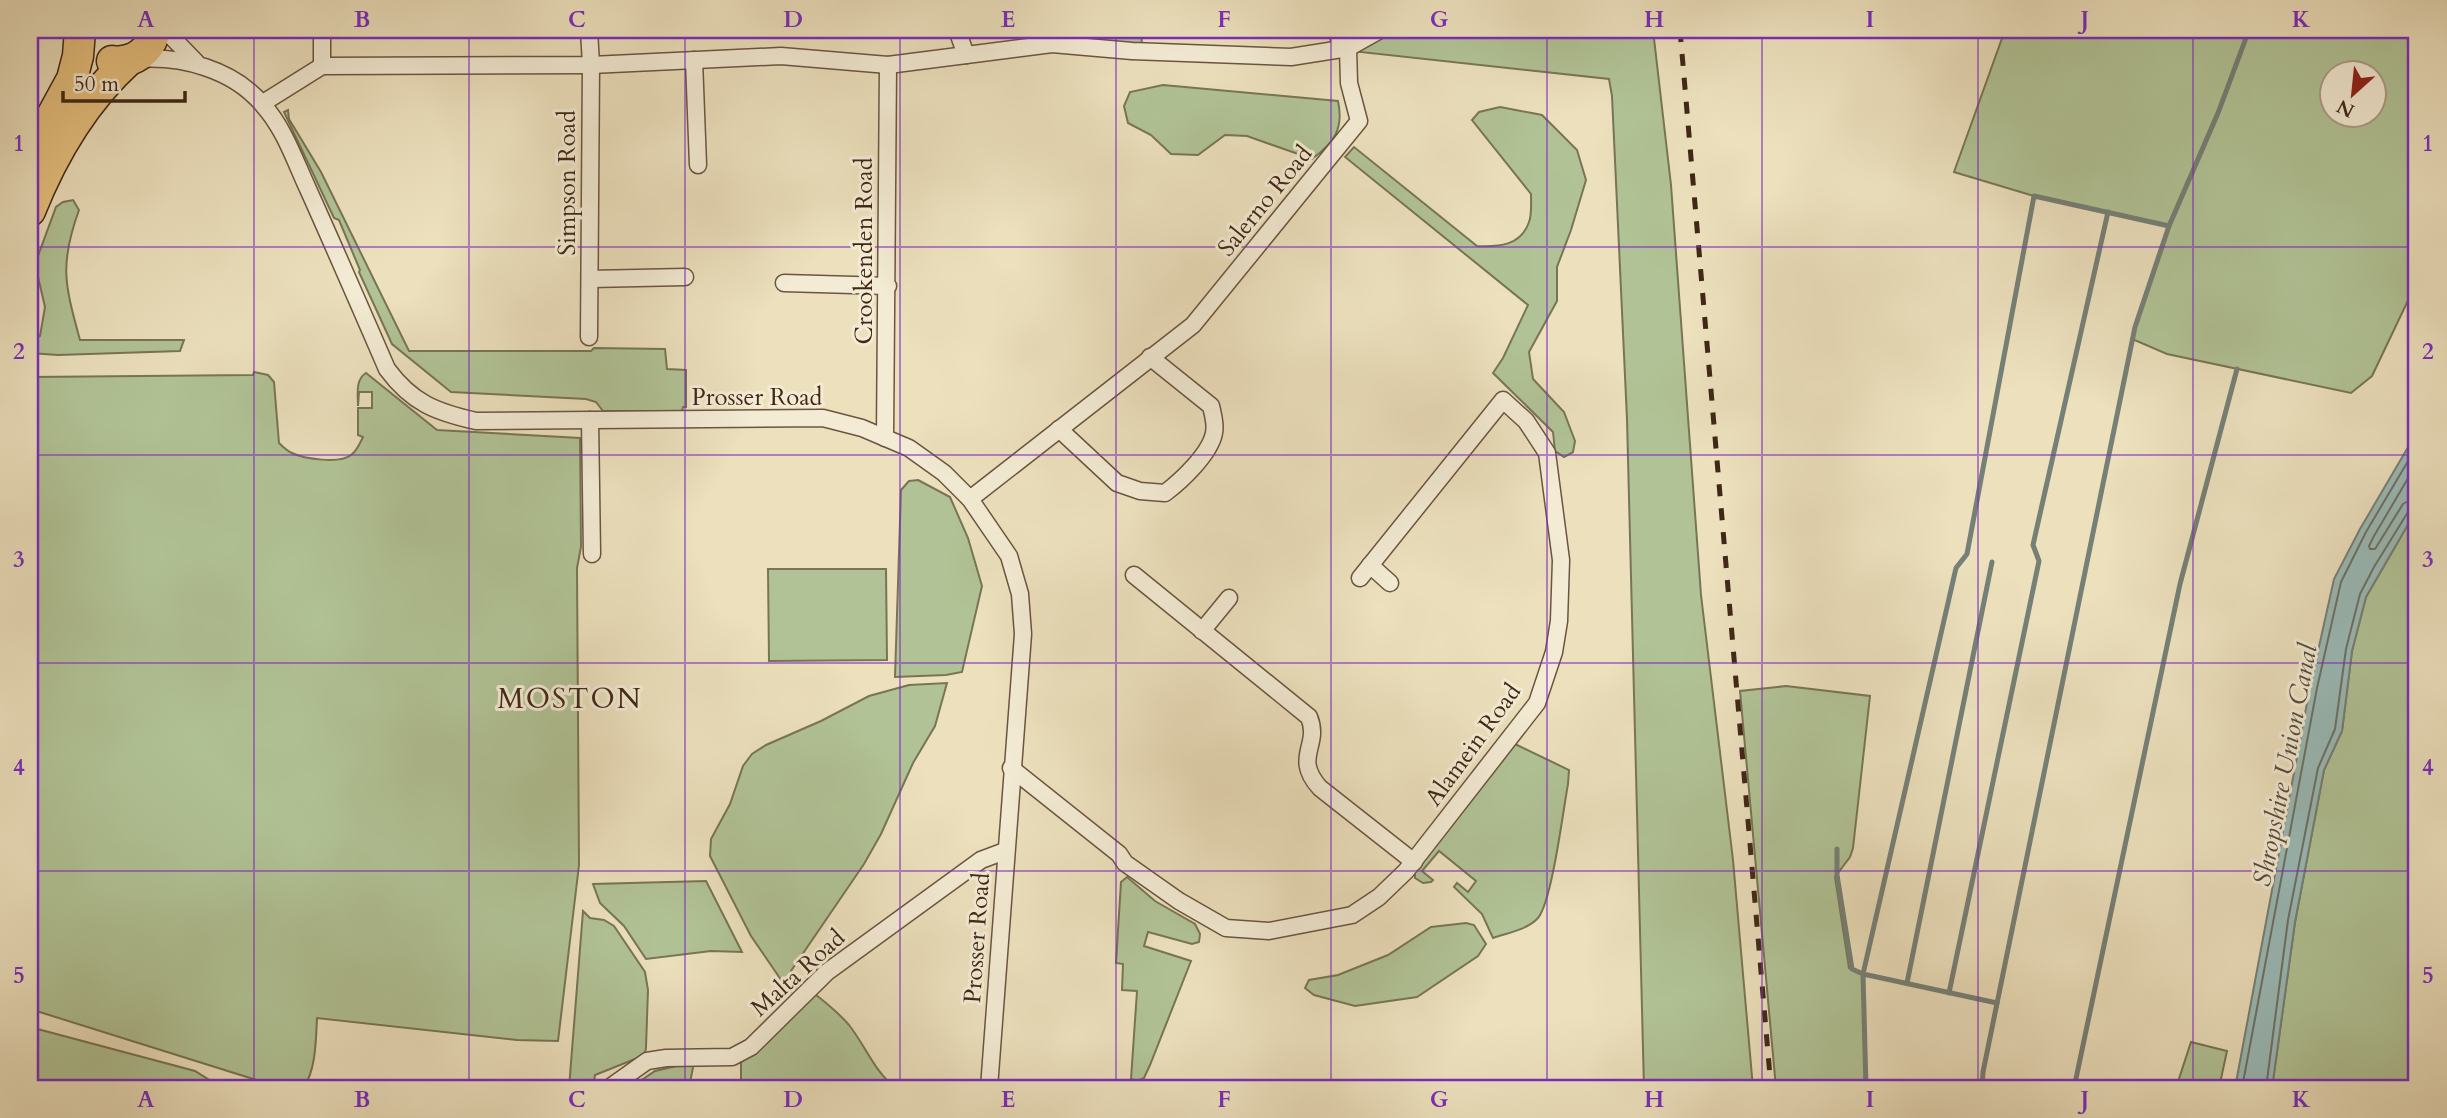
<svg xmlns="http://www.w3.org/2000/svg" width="2447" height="1118" viewBox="0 0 2447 1118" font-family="Cardo,serif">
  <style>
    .green { fill: #b1c396; stroke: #787556; stroke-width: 2; fill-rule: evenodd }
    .water { fill: #9abbb8; stroke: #768077; stroke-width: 2 }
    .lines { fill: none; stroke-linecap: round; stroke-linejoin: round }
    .shore { stroke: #6d7167; stroke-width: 2 }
    .stream { stroke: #768077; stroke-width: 5 }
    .street-casing { stroke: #6b5540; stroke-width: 19 }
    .highway-casing { stroke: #402716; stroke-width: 33 }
    .street { stroke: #f3ebd4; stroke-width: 16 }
    .highway { stroke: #e6c07e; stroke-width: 30 }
    .rail { stroke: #402716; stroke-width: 5; stroke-dasharray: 12 12; stroke-linecap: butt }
    .grid { fill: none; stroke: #7b2cbf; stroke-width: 2; stroke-opacity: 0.55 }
    .labels { text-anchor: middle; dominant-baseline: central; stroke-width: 6; stroke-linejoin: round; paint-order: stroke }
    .street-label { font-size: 24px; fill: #402716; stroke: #f3ebd4 }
    .water-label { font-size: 26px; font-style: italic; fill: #564c3e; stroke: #f3ebd4 }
    .quarter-label { font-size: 28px; letter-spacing: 2px; fill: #402716; stroke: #f3ebd4 }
    .neatline { fill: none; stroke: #7b2cbf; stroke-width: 2.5 }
    .grid-label { font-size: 23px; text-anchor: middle; font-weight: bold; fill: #7b2cbf }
  </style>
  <rect width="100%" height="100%" fill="#ece0bd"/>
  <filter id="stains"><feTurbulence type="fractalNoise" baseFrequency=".00286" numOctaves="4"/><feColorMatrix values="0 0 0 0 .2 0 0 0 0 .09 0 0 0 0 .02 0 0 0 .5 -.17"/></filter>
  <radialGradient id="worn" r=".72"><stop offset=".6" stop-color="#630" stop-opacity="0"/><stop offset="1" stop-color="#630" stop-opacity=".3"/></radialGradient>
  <g class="green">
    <polygon points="1057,30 1141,30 1142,45 1059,41"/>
    <polygon points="1395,30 1653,30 1671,185 1701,595 1733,860 1753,1088 1644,1088 1627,419 1612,96 1609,79 1351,51"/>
    <path d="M 2005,30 L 2417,30 L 2417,292 L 2412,292 L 2372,376 L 2351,393 L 2167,354 L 2132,339 L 2169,226 L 2034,196 L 1954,172 ZM 2332,74 L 2374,74 L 2374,116 L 2332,116 Z"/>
    <path d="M 1163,85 L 1338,101 C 1344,129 1334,143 1312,159 L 1247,136 L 1225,135 L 1198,155 L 1171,154 L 1151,135 L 1128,123 L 1124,106 L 1130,92 Z"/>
    <path d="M 1500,107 L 1542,115 L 1577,150 L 1586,180 L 1571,230 L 1557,267 L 1557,301 L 1529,352 L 1533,379 L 1564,412 L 1575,441 L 1573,452 L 1564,457 L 1555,451 L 1553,432 L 1493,373 L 1503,358 L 1528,305 L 1345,157 L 1354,147 L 1477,246 C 1498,247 1521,246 1529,222 C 1532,215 1531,202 1531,194 L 1472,120 L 1479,112 Z"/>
    <polygon points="288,110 289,119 321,172 409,351 591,351 594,348 665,349 667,369 686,370 686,407 683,407 682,411 603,411 596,402 586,399 451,392 392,344 359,272 360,270 339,220 334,218 284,112"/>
    <path d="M 73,200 L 79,210 C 59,265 65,285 80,340 L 184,340 L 180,351 L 58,355 L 30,353 L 30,340 L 40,336 L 45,307 L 35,264 L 56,207 L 63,202 Z"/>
    <path d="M 254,372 L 268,375 L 274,382 L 279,443 C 283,447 287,451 292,453 C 304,459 340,464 351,455 C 357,451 360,443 363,437 L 358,435 L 358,408 L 372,408 L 372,392 L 359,392 L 358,406 C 358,394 355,380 366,373 L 437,430 L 580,438 L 581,547 L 577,568 L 579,865 L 558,1041 L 517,1040 L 317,1018 C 316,1038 316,1072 303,1088 L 282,1088 L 30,1009 L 30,377 L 253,375 Z"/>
    <polygon points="918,480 950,497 968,538 982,586 962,672 946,675 895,677 901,490 909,481"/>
    <polygon points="2417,509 2417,1088 2272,1088 2295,922 2324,770 2342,731 2352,651 2366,597"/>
    <polygon points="886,569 887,660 769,661 768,569"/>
    <polygon points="947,683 935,726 913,763 881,834 864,864 791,971 800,983 790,993 751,936 710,856 711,839 730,804 743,766 752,754 766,745 821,721 869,696 909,685"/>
    <polygon points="1786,686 1870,696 1853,848 1850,857 1835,877 1849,968 1863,974 1866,1088 1776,1088 1740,691"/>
    <path d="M 1515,744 L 1569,770 L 1568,784 C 1563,811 1552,901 1538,918 C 1527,930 1507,933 1493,938 L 1482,914 L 1454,887 L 1457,883 L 1468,892 L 1476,881 L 1439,851 L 1422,871 L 1433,880 L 1431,882 L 1423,883 L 1415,878 L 1415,869 Z"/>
    <polygon points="1127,877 1155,901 1195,924 1200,934 1199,942 1192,944 1148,932 1144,946 1191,961 1150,1065 1144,1078 1137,1081 1131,1079 1137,991 1122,990 1123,964 1116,963 1121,882"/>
    <polygon points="706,881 742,952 711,951 646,959 624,926 600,903 593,884"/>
    <polygon points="583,911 590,918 604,920 614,926 645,972 648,990 646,1047 645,1055 595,1075 593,1088 569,1088"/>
    <polygon points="1466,923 1474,925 1486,944 1478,956 1417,997 1355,1006 1314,995 1305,988 1309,980 1338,975 1388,955 1431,927"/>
    <path d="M 811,991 C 824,1001 838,1012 849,1025 C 865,1045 875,1073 896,1088 L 741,1088 L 741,1062 Z"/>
    <polygon points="30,1027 195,1071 222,1088 58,1088 46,1084 46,1088 30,1088"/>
    <polygon points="2191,1042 2227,1051 2219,1088 2176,1088"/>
    <polygon points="694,1062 689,1088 630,1088 655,1071"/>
  </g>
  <polygon class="water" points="2417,432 2417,509 2366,597 2352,651 2342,731 2324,770 2295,922 2272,1088 2235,1088 2310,687 2334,579 2360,529"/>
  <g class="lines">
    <g class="shore">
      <polyline points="2417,463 2374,536 2369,546 2370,549 2375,549 2403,504 2410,500 2417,499"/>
      <polyline points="2242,1088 2317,688 2341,582 2366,532 2417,446"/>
      <polyline points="2266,1088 2288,920 2318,768 2335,729 2346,649 2360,594 2374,567 2408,512 2417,508"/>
    </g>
    <g class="stream">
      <polyline points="1837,849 1837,875 1852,969 1863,974 1866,1088"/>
      <polyline points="1907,983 1992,562"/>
      <polyline points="1949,993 2039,561 2033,545 2108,212"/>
      <polyline points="1997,1003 1863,974 1956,568 1967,554 2034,196 2169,226"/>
      <polyline points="1982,1088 1983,1072 2135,327 2169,226 2218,113 2249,30"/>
      <polyline points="2074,1088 2180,584 2237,369"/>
    </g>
    <g class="street-casing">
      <g id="street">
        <polyline points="165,30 196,62"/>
        <polyline points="322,30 322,66"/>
        <polyline points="589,30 591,65 589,337"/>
        <polyline points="957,30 966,55"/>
        <polyline points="1338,30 1340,49"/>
        <path d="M 138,59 C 182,56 233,69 263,105 C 284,128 295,161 308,189 C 335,249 361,309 387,369 C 412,403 436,412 476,421 L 823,418 L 862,428 L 909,448 L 944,473 L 970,499 L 1009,556 L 1020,594 L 1023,634 L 989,1088"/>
        <polyline points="694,60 698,165"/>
        <polyline points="263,103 322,66 591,65 781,56 888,65 1052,44 1132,51 1291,57 1348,48 1380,30"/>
        <polyline points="590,279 685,277"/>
        <polyline points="784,283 888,286"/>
        <polyline points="590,420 592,554"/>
        <path d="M 1059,429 L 1117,483 L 1140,491 L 1165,493 C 1181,481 1210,454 1214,433 C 1216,424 1213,415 1211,406 L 1150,357"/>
        <polyline points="885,438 888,65"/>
        <polyline points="970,499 1193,325 1359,121 1349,83 1348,48"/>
        <polyline points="1370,565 1390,583"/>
        <path d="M 1134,575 L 1309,717 C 1321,746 1292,757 1320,788 L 1414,862"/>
        <polyline points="1202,631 1229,598"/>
        <polyline points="1011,768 1119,854 1125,863 1179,901 1226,928 1269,931 1352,915 1379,897 1406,871 1537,703 1554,652 1559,621 1561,560 1547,453 1526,421 1503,400 1360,578"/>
        <polyline points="609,1088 647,1061 666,1058 732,1057 751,1047 827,972 981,860 1005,851"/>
      </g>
    </g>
    <g class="highway-casing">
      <g id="highway">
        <path d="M 112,61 C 133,64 151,51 155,30"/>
        <polyline points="30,156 72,79 78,56 80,30"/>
        <path d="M 30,211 C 53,153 83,102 129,60"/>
      </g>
    </g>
    <use href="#street" class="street"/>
    <use href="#highway" class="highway"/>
    <polyline class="rail" points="1680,30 1771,1088"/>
  </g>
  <path class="grid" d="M 254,30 L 254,1088M 469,30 L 469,1088M 685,30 L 685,1088M 900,30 L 900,1088M 1116,30 L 1116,1088M 1331,30 L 1331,1088M 1547,30 L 1547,1088M 1762,30 L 1762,1088M 1978,30 L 1978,1088M 2193,30 L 2193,1088M 30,247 L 2417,247M 30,455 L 2417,455M 30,663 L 2417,663M 30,871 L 2417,871"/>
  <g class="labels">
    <g class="street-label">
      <text transform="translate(567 183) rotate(-90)">Simpson Road</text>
      <text transform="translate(1265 201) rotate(-51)">Salerno Road</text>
      <text transform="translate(864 251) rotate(-90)">Crookenden Road</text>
      <text x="757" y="397">Prosser Road</text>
      <text transform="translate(1473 745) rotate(-54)">Alamein Road</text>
      <text transform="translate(977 938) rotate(-86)">Prosser Road</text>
      <text transform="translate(798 973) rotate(-42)">Malta Road</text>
    </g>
    <g class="water-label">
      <text transform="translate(2285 765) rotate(-79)">Shropshire Union Canal</text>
    </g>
    <g class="quarter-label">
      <text x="570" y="699">MOSTON</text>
    </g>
  </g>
  <rect width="2447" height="1118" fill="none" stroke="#ece0bd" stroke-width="77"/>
  <g transform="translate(2353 94) rotate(207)"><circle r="33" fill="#f3ebd4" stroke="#ab9d88" stroke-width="2"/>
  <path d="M0-5L12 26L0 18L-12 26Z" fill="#8f2418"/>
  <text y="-10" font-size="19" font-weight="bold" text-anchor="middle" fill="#402716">N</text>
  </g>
  <path d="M63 91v10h122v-10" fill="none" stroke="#402716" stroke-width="3.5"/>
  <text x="74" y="91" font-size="21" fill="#402716" stroke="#f3ebd4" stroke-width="5" paint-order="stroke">50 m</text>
  <rect x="38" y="38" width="2370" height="1042" class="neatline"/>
  <g class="grid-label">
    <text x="146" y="27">A</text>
    <text x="362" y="27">B</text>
    <text x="577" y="27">C</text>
    <text x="793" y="27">D</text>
    <text x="1008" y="27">E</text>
    <text x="1224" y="27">F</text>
    <text x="1439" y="27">G</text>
    <text x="1654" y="27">H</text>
    <text x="1870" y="27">I</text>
    <text x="2085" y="27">J</text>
    <text x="2301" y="27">K</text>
    <text x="19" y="151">1</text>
    <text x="2428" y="151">1</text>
    <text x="19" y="359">2</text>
    <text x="2428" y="359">2</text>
    <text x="19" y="567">3</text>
    <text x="2428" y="567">3</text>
    <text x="19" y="775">4</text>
    <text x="2428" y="775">4</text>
    <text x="19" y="983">5</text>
    <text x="2428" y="983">5</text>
    <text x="146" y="1107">A</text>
    <text x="362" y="1107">B</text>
    <text x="577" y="1107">C</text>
    <text x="793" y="1107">D</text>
    <text x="1008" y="1107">E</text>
    <text x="1224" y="1107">F</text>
    <text x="1439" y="1107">G</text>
    <text x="1654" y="1107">H</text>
    <text x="1870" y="1107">I</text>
    <text x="2085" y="1107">J</text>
    <text x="2301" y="1107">K</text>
  </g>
  <rect width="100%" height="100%" filter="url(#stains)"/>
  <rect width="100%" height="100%" fill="url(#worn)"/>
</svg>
